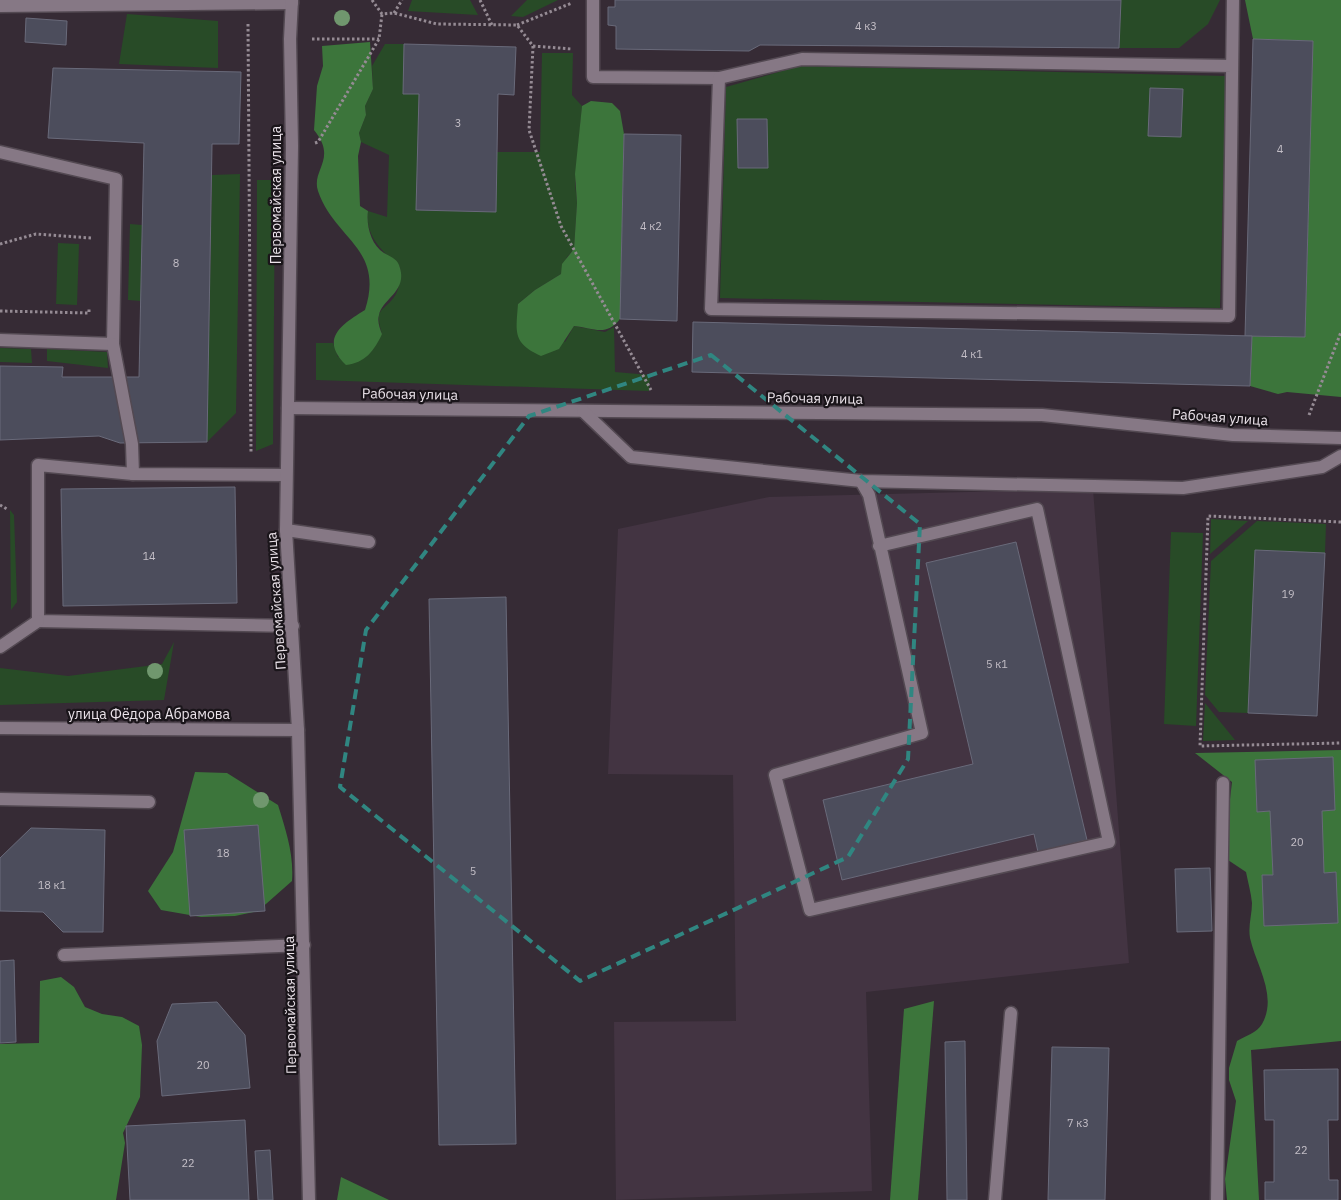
<svg xmlns="http://www.w3.org/2000/svg" width="1341" height="1200" viewBox="0 0 1341 1200" font-family="'IBM Plex Sans',sans-serif">
  <style>
    .built { fill: #433442 }
    .green { fill: #284b27 }
    .forest { fill: #3c753b }
    .building { fill: #4c4d5c; stroke: #696a7a }
    .lines { fill: none; stroke-linecap: round; stroke-linejoin: round }
    .lane-casing { stroke: #534952; stroke-width: 15 }
    .street-casing { stroke: #534952; stroke-width: 15 }
    .path { stroke: #958b94; stroke-width: 3; stroke-dasharray: 2.5 2.5; stroke-linecap: butt }
    .lane { stroke: #867885; stroke-width: 12 }
    .street { stroke: #867885; stroke-width: 12 }
    .tree { fill: #70976e }
    .marked { fill: none; stroke: #308681; stroke-width: 4; stroke-dasharray: 10 6; stroke-linejoin: round }
    .labels { text-anchor: middle; dominant-baseline: central; stroke-width: 4.5; stroke-linejoin: round; paint-order: stroke }
    .number-label { font-size: 11px; fill: #c3bec6 }
    .street-label { font-size: 14px; fill: #ebe3ea; stroke: #1a151a }
  </style>
  <rect width="100%" height="100%" fill="#362b35"/>
  <polygon class="built" points="1093,489 1129,963 866,992 872,1191 616,1200 614,1022 736,1021 733,775 608,774 618,529 769,497"/>
  <g class="green">
    <polygon points="412,0 470,0 478,15 408,11"/>
    <polygon points="527,0 558,0 523,17 511,16"/>
    <polygon points="1121,0 1220,0 1208,24 1179,48 1119,48"/>
    <polygon points="127,14 218,21 218,68 119,64"/>
    <path d="M 385,44 L 404,44 L 404,94 L 419,94 L 417,210 L 495,212 L 497,152 L 540,152 L 542,53 L 573,53 L 572,95 L 582,106 L 575,183 L 577,203 L 574,249 L 567,257 L 561,274 L 535,290 L 518,304 L 565,342 L 574,326 L 605,332 L 614,327 L 615,372 L 650,375 L 649,391 L 316,380 L 316,343 L 333,343 L 338,357 L 382,334 C 373,305 385,313 396,294 C 400,286 401,275 400,267 C 382,251 365,237 368,211 L 387,217 L 389,155 L 361,142 L 359,133 L 366,115 L 365,106 L 373,89 L 372,66 Z"/>
    <polygon points="800,66 1226,76 1220,308 720,298 726,87"/>
    <polygon points="240,174 236,413 207,442 212,175"/>
    <polygon points="257,180 275,180 273,444 256,451"/>
    <polygon points="130,224 142,225 141,301 128,300"/>
    <polygon points="58,243 79,244 77,305 56,304"/>
    <polygon points="0,348 31,349 32,363 0,362"/>
    <polygon points="47,349 107,352 108,368 47,361"/>
    <polygon points="10,510 14,515 17,602 11,610"/>
    <polygon points="1211,519 1248,521 1210,554"/>
    <polygon points="1257,521 1326,524 1325,553 1255,550 1248,713 1219,712 1205,695 1211,561"/>
    <polygon points="1171,532 1203,533 1196,726 1164,724"/>
    <polygon points="174,642 164,700 0,705 0,668 68,676 162,664"/>
    <polygon points="1205,703 1235,740 1203,741"/>
  </g>
  <g class="forest">
    <polygon points="1245,0 1341,0 1341,397 1287,392 1278,394 1250,386 1252,336 1305,337 1313,41 1253,39"/>
    <path d="M 370,42 L 373,89 L 365,106 L 366,115 L 359,133 L 361,142 L 358,156 L 360,206 L 368,211 C 366,225 371,245 384,253 C 391,257 398,259 400,268 C 407,292 382,299 379,315 C 377,321 380,329 382,334 C 374,351 365,363 346,365 C 319,339 342,324 365,310 C 385,248 334,239 318,191 C 311,170 338,159 314,130 L 317,86 L 323,66 L 322,46 Z"/>
    <path d="M 591,101 L 612,103 L 620,111 L 624,134 L 620,319 C 606,337 594,328 574,326 L 559,349 L 541,356 C 512,343 516,332 518,304 L 535,290 L 561,274 L 562,264 L 574,249 L 577,203 L 575,174 L 582,106 Z"/>
    <path d="M 1341,750 L 1341,1041 L 1251,1050 L 1259,1200 L 1227,1200 L 1225,1179 L 1236,1101 L 1229,1080 L 1229,1068 L 1237,1041 C 1245,1036 1257,1033 1262,1024 C 1278,996 1256,965 1250,938 C 1248,925 1252,915 1252,903 C 1251,893 1248,882 1246,872 L 1228,860 L 1228,816 L 1232,782 L 1195,753 Z"/>
    <path d="M 195,772 L 227,773 L 278,805 C 286,831 294,854 292,881 L 258,911 L 235,916 L 201,917 L 161,910 L 148,891 L 173,852 Z"/>
    <polygon points="61,977 74,987 85,1007 102,1014 122,1017 139,1026 142,1045 140,1097 123,1133 125,1143 116,1200 0,1200 0,1044 39,1043 40,981"/>
    <polygon points="934,1001 918,1200 890,1200 904,1009"/>
    <polygon points="341,1177 389,1200 337,1200"/>
  </g>
  <g class="building">
    <polygon points="615,0 1121,0 1119,48 760,45 749,51 616,49 616,26 608,25 608,7 615,7"/>
    <polygon points="26,18 67,21 66,45 25,42"/>
    <polygon points="1253,39 1313,41 1305,337 1245,336"/>
    <polygon points="404,44 516,47 514,95 498,94 496,212 416,210 419,94 403,94"/>
    <polygon points="53,68 241,72 239,144 212,144 207,442 120,443 99,436 0,440 0,366 63,367 62,377 139,377 144,143 48,138"/>
    <polygon points="1150,88 1183,89 1181,137 1148,136"/>
    <polygon points="737,119 767,119 768,168 738,168"/>
    <polygon points="624,134 681,135 677,321 620,319"/>
    <polygon points="693,322 1252,336 1250,386 692,372"/>
    <polygon points="235,487 237,603 63,606 61,489"/>
    <polygon points="1016,542 1087,840 1038,852 1034,834 842,880 823,800 973,764 926,563"/>
    <polygon points="1255,550 1325,553 1317,716 1248,713"/>
    <polygon points="506,597 516,1144 439,1145 429,599"/>
    <polygon points="1333,757 1335,810 1322,811 1324,873 1336,872 1338,923 1264,926 1262,875 1273,875 1270,811 1257,812 1255,760"/>
    <polygon points="258,825 265,911 190,916 184,830"/>
    <polygon points="31,828 105,830 103,932 63,932 43,912 0,911 0,858"/>
    <polygon points="1210,868 1212,931 1177,932 1175,869"/>
    <polygon points="14,960 16,1042 0,1043 0,961"/>
    <polygon points="217,1002 245,1035 250,1088 162,1096 157,1041 172,1004"/>
    <polygon points="965,1041 967,1200 947,1200 945,1042"/>
    <polygon points="1052,1047 1109,1048 1105,1200 1048,1200"/>
    <polygon points="1338,1069 1338,1120 1328,1120 1329,1180 1338,1180 1338,1200 1265,1200 1265,1182 1274,1182 1274,1120 1265,1120 1264,1070"/>
    <polygon points="245,1120 249,1200 130,1200 126,1126"/>
    <polygon points="270,1150 273,1200 258,1200 255,1151"/>
  </g>
  <g class="lines">
    <g class="lane-casing">
      <g id="lane">
        <polyline points="593,0 593,77 719,78"/>
        <polyline points="0,6 292,3"/>
        <polyline points="1232,66 802,59 719,78 711,309 1229,316 1233,0"/>
        <polyline points="0,152 116,179 113,344 0,340"/>
        <polyline points="113,344 132,444 133,474"/>
        <polyline points="288,408 1042,415 1233,435 1341,438"/>
        <polyline points="583,411 631,457 861,481 1183,488 1322,467 1341,456"/>
        <polyline points="286,475 133,474 38,465 38,621 293,626"/>
        <polyline points="861,481 869,495 922,733 775,775 810,910 1109,842 1037,509 879,546"/>
        <polyline points="286,530 369,542"/>
        <polyline points="0,647 38,621"/>
        <polyline points="0,799 149,802"/>
        <polyline points="64,955 304,945"/>
        <polyline points="995,1200 1011,1013"/>
        <polyline points="1217,1200 1223,783"/>
      </g>
    </g>
    <g class="street-casing">
      <g id="street">
        <polyline points="292,0 290,39 292,146 286,530 298,730 309,1200"/>
        <polyline points="0,728 298,730"/>
      </g>
    </g>
    <g class="path">
      <polyline points="372,0 382,14 394,13 437,24 517,25 533,46 572,49"/>
      <polyline points="480,0 492,25"/>
      <polyline points="394,13 402,0"/>
      <polyline points="248,24 251,452"/>
      <polyline points="517,25 572,3"/>
      <polyline points="312,39 379,39"/>
      <polyline points="533,46 529,130 561,226 651,390"/>
      <polyline points="315,143 318,142 379,39 382,14"/>
      <polyline points="0,244 36,234 91,238 91,240"/>
      <polyline points="0,311 89,313 89,309"/>
      <polyline points="1309,415 1341,332"/>
      <polyline points="0,505 7,509"/>
      <polyline points="1341,522 1208,516 1200,746 1341,743"/>
    </g>
    <use href="#lane" class="lane"/>
    <use href="#street" class="street"/>
  </g>
  <g class="tree">
    <circle cx="342" cy="18" r="8"/>
    <circle cx="155" cy="671" r="8"/>
    <circle cx="261" cy="800" r="8"/>
  </g>
  <path class="marked" d="M 711,355 L 920,524 L 908,759 L 848,857 L 580,981 L 340,787 L 366,630 L 529,416 Z"/>
  <g class="labels">
    <g class="number-label">
      <text x="866" y="26">4 к3</text>
      <text x="458" y="123">3</text>
      <text x="1280" y="149">4</text>
      <text x="651" y="226">4 к2</text>
      <text x="176" y="263">8</text>
      <text x="972" y="354">4 к1</text>
      <text x="149" y="556">14</text>
      <text x="1288" y="594">19</text>
      <text x="997" y="664">5 к1</text>
      <text x="1297" y="842">20</text>
      <text x="223" y="853">18</text>
      <text x="473" y="871">5</text>
      <text x="52" y="885">18 к1</text>
      <text x="203" y="1065">20</text>
      <text x="1078" y="1123">7 к3</text>
      <text x="1301" y="1150">22</text>
      <text x="188" y="1163">22</text>
    </g>
    <g class="street-label">
      <text transform="translate(276 195) rotate(-90)">Первомайская улица</text>
      <text transform="translate(410 394) rotate(1)">Рабочая улица</text>
      <text transform="translate(815 398) rotate(1)">Рабочая улица</text>
      <text transform="translate(1220 417) rotate(4)">Рабочая улица</text>
      <text transform="translate(276 601) rotate(-94)">Первомайская улица</text>
      <text x="149" y="714">улица Фёдора Абрамова</text>
      <text transform="translate(290 1005) rotate(-91)">Первомайская улица</text>
    </g>
  </g>
</svg>
